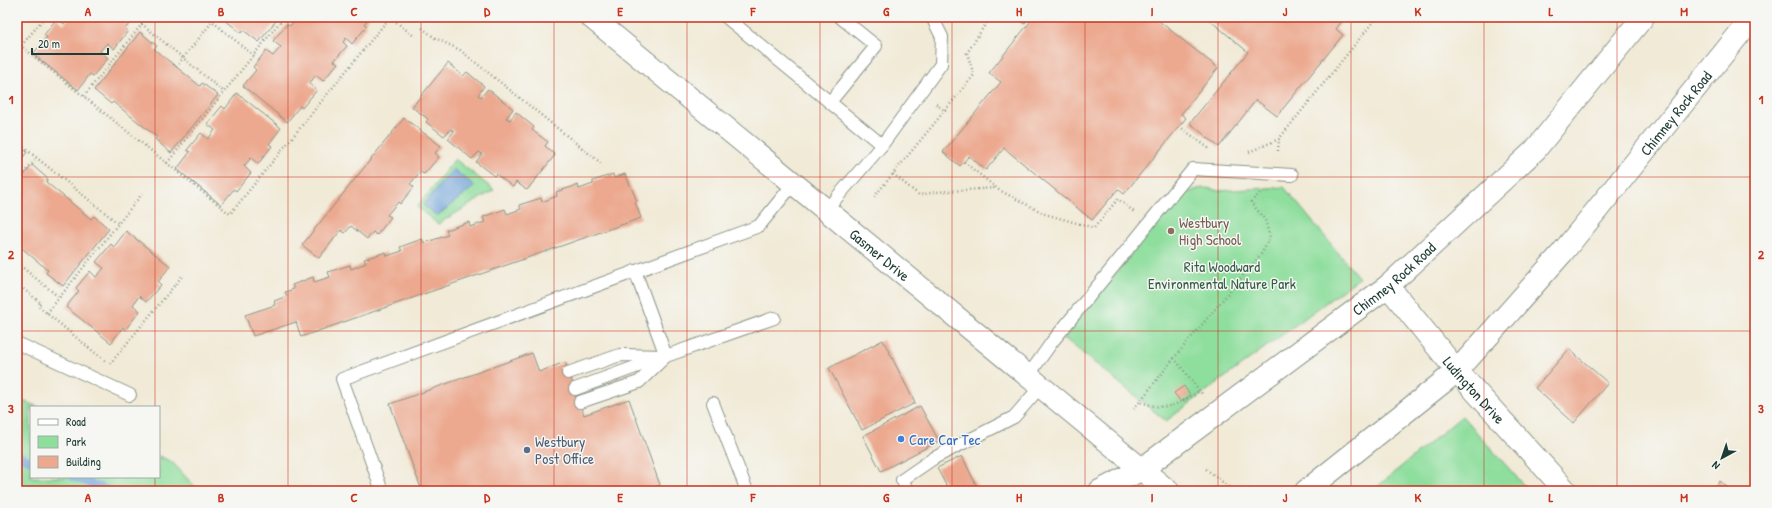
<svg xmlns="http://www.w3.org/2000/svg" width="1772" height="508" viewBox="0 0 1772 508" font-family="'Patrick Hand',sans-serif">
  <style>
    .green { fill: #8ede9d; stroke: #568e68 }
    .water { fill: #6da1d9; stroke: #466f86 }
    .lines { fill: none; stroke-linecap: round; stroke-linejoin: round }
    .stream { stroke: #6da1d9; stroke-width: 8 }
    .building { fill: #eca98f }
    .lane-casing { stroke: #889486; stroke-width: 14 }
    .secondary-casing { stroke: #889486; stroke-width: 24 }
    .path { stroke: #889486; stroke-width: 2.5; stroke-dasharray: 1 3; stroke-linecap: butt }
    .lane { stroke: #fff; stroke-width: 12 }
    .secondary { stroke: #fff; stroke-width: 22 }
    .grid { fill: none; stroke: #c8321e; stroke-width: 1; stroke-opacity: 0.55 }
    .education-dot { fill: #8d6e63; stroke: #f6f6f2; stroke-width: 1.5 }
    .shop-dot { fill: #3f7fe0; stroke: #f6f6f2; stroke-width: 1.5 }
    .service-dot { fill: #5c6f8a; stroke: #f6f6f2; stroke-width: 1.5 }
    .labels { text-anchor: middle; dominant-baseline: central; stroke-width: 3; stroke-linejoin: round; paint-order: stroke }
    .street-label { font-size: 15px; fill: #1f3d34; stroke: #f6f6f2 }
    .education-label { font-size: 15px; fill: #785e54; stroke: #f6f6f2; text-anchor: start }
    .park-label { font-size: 15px; fill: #355d49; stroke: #f6f6f2 }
    .shop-label { font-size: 15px; fill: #366cbe; stroke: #f6f6f2; text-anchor: start }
    .service-label { font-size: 15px; fill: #4e5e75; stroke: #f6f6f2; text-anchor: start }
    .neatline { fill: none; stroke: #c8321e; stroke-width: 1.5 }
    .grid-label { font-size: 13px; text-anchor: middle; font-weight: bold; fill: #c8321e }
  </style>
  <rect width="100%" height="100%" fill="#f6f6f2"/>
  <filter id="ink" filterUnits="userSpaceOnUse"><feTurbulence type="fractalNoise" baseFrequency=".025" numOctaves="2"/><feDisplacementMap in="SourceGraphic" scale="8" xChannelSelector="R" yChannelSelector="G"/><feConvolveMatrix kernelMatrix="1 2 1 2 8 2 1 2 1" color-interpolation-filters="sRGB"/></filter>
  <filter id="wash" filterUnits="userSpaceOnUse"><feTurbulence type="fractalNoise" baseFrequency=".012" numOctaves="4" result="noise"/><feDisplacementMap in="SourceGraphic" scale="16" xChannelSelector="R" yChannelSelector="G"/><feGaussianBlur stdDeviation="0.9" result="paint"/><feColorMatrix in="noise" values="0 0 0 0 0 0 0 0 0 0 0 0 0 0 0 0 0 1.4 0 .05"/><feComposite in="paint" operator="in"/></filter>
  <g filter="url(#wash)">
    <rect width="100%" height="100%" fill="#f1ead7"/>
    <g class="green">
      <polygon points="455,159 494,190 438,224 417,207"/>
      <path d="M 1185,187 L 1190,192 C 1200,187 1208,187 1218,191 L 1284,187 L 1359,278 L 1166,421 L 1064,338 Z"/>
      <polygon points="17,399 39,407 31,407 31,477 159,477 159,456 172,462 199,491 17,491"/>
      <polygon points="1462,416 1529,491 1372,491"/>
    </g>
    <polygon class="water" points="453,169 475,186 437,216 423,205"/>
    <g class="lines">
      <g class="stream">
        <polyline points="17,455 31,461"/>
        <polyline points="73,477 110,491"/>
      </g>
    </g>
    <g id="blocks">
      <g class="building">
        <polygon points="70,17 135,17 125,29 128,31 114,49 107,43 100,51 108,58 93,76 90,74 78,90 33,54 47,37 44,35 57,18 64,24"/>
        <polygon points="225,17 279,17 259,42 243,30 241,33 224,19"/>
        <polygon points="297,17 370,17 364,24 367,26 352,44 346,38 343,42 347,46 334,61 338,63 323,81 316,75 309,84 317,90 302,108 300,106 287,122 243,86 256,70 253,67 266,51 273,56 281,47 273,41 287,24 290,26"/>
        <polygon points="1015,17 1030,17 1024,24"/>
        <polygon points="1034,17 1154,17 1218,68 1181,114 1186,118 1124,194 1118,189 1092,220 1004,148 986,170 969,156 960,166 943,152 1001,82 989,73"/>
        <polygon points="1206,17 1345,17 1336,29 1343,35 1277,116 1256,100 1219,147 1190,123 1248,52"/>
        <polygon points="140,32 157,46 154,49 200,86 202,83 218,95 171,153 155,139 157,137 113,102 111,104 94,90"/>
        <polygon points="448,63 463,76 467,72 484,86 478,95 481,97 488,89 513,109 506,118 510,120 516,112 534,127 532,130 548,142 545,146 555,155 527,190 516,182 513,187 496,174 494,176 476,162 482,154 479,152 472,159 448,139 454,131 451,129 444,136 426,122 428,119 412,107"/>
        <polygon points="237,93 281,128 269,144 272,146 258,164 251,158 244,166 251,173 236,191 234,189 221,205 177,169 190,152 187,150 201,133 208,139 215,130 207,124 222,106 225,109"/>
        <polygon points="404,118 441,146 435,153 439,157 424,174 420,172 410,184 414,187 400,204 398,202 387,215 391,217 377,235 373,232 367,239 351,226 345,233 341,230 319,258 302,245"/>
        <polygon points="17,144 27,152 17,165"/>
        <polygon points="32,165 48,179 46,182 91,219 94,216 109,229 63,286 46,273 48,270 17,244 17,184"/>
        <polygon points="613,174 614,178 625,174 637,201 635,202 641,218 301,337 296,322 253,336 245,315 275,305 274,301 287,296 285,292 294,289 292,285 313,277 314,282 330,277 328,272 350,265 351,269 366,263 364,259 386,252 387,256 402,251 400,247 422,239 424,243 448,235 446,230 469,222 470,227 485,222 483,217 505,209 507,214 521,209 519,205 541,198 542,202 557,196 556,192 578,185 579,189 593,184 593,181"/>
        <polygon points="126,231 170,266 158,282 161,285 146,302 139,296 133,305 140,311 125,330 123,327 111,343 66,307 79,291 76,288 90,271 96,277 104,268 96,262 111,244 114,247"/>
        <polygon points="883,340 915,403 862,430 829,368"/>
        <polygon points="1569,349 1608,383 1574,423 1535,388"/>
        <polygon points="532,353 539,372 565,362 584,415 629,399 660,485 642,491 422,491 390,404"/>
        <polygon points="1184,386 1190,395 1181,402 1174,393"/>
        <polygon points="920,406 939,441 881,471 863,436"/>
        <polygon points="962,456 979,491 949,491 937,468"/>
        <polygon points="1720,481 1732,491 1712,491"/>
      </g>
    </g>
  </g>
  <g filter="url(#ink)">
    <use href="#blocks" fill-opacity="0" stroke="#889486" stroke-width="1"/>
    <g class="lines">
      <g class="lane-casing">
        <g id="lane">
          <polyline points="726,17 882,145"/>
          <polyline points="830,102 876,46 840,17"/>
          <polyline points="826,210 882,145 941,64 942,37 932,17"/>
          <polyline points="635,271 666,356 774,318"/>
          <polyline points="17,343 130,395"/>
          <polyline points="568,373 620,355 666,356"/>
          <polyline points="1028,376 1052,342 1193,169 1292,175"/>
          <polyline points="575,389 660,358"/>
          <polyline points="580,402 639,382 666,356"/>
          <polyline points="713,403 747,491"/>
          <polyline points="382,491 342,379 759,226 794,183"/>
          <polyline points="908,491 902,480 934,458 1014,417 1041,386"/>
        </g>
      </g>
      <g class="secondary-casing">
        <g id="secondary">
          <path id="s1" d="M 591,17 L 1168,491"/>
          <path id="s2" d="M 1388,286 L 1457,371 L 1566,491"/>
          <path id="s3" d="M 1100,491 L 1142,469 L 1388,286 L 1535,150 L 1643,17"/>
          <path id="s4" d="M 1306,491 L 1457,371 L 1562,253 L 1753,17"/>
        </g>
      </g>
      <g class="path">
        <polyline points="45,17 21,46 230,214 390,17"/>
        <polyline points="147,17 142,24 224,92"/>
        <polyline points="207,17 254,56"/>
        <polyline points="390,17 415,37"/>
        <polyline points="422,28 435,38 460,50 602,164"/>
        <polyline points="176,67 216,17"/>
        <polyline points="84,96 142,24"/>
        <polyline points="936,104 945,111"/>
        <polyline points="1179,126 1211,150"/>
        <polyline points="17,142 119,224"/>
        <polyline points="1278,151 1279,139"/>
        <polyline points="1249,152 1279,139 1377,17"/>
        <polyline points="964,162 999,190 1045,214 1094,228 1118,199 1134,212"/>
        <polyline points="167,163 284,17"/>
        <polyline points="893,174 919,195 936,192 995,188"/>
        <polyline points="17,183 37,158"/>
        <polyline points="874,197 974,75 967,53 990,17"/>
        <polyline points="17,263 60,298"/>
        <polyline points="17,284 41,303 38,306 105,361"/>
        <polyline points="47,313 142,194"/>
        <polyline points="1174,358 1203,395"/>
        <polyline points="110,364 183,275"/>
        <path d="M 1141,402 C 1167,412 1178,405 1199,391"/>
        <polyline points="1134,409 1174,358 1262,253 1270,237 1265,220 1251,202 1260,193"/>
        <polyline points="1206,469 1234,491"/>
      </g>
      <use href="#lane" class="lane"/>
      <use href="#secondary" class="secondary"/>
    </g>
  </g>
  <path class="grid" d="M 155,17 L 155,407M 288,17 L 288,491M 421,17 L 421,491M 554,17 L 554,491M 687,17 L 687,491M 820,17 L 820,491M 952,17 L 952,491M 1085,17 L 1085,491M 1218,17 L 1218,491M 1351,17 L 1351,491M 1484,17 L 1484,491M 1617,17 L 1617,491M 17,177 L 1755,177M 17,331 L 1755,331M 155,477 L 155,491"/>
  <circle class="education-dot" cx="1171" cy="231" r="4"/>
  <circle class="shop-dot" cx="901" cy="439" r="4"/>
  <circle class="service-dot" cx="527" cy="450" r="4"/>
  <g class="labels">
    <g class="street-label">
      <text stroke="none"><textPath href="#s4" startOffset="531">Chimney Rock Road</textPath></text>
      <text stroke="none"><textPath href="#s1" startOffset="374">Gasmer Drive</textPath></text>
      <text stroke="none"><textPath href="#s3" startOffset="363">Chimney Rock Road</textPath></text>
      <text stroke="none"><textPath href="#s2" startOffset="135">Ludington Drive</textPath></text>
    </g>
    <g class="education-label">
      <text x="1179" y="222">Westbury<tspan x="1179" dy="17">High School</tspan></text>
    </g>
    <g class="park-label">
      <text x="1222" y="266">Rita Woodward<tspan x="1222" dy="17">Environmental Nature Park</tspan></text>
    </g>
    <g class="shop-label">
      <text x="909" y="439">Care Car Tec</text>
    </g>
    <g class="service-label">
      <text x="535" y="441">Westbury<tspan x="535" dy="17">Post Office</tspan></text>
    </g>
  </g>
  <rect width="1772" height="508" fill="none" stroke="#f6f6f2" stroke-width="44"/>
  <rect x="30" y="406" width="130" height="72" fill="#f6f6f2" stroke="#a0aca6"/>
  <rect x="38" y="419" width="20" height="6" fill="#ffffff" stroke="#a0aca6"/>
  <text x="66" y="426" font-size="12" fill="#1f3d34">Road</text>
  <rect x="38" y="436" width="20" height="12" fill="#8ede9d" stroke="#a0aca6"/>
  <text x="66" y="446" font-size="12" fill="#1f3d34">Park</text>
  <rect x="38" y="456" width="20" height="12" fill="#eca98f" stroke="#a0aca6"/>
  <text x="66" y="466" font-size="12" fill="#1f3d34">Building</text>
  <g transform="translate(1722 458) rotate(220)" stroke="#f6f6f2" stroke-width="3" paint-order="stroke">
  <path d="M0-3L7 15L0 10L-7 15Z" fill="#1f3d34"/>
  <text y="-6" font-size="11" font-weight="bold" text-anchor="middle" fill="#1f3d34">N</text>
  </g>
  <path d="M32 48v6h76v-6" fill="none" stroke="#1f3d34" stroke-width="2"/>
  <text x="38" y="48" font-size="12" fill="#1f3d34" stroke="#f6f6f2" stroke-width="3" paint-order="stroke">20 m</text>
  <rect x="22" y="22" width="1728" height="464" class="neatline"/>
  <g class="grid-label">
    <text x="88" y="16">A</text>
    <text x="221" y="16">B</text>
    <text x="354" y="16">C</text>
    <text x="487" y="16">D</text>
    <text x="620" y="16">E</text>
    <text x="753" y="16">F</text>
    <text x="886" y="16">G</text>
    <text x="1019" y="16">H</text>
    <text x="1152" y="16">I</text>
    <text x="1285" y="16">J</text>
    <text x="1418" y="16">K</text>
    <text x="1551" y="16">L</text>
    <text x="1684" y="16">M</text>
    <text x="11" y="104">1</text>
    <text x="1761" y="104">1</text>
    <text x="11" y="259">2</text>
    <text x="1761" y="259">2</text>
    <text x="11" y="413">3</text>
    <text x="1761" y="413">3</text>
    <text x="88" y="502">A</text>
    <text x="221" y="502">B</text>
    <text x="354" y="502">C</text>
    <text x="487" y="502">D</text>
    <text x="620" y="502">E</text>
    <text x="753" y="502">F</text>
    <text x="886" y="502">G</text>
    <text x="1019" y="502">H</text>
    <text x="1152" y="502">I</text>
    <text x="1285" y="502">J</text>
    <text x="1418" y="502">K</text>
    <text x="1551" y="502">L</text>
    <text x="1684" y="502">M</text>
  </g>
</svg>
